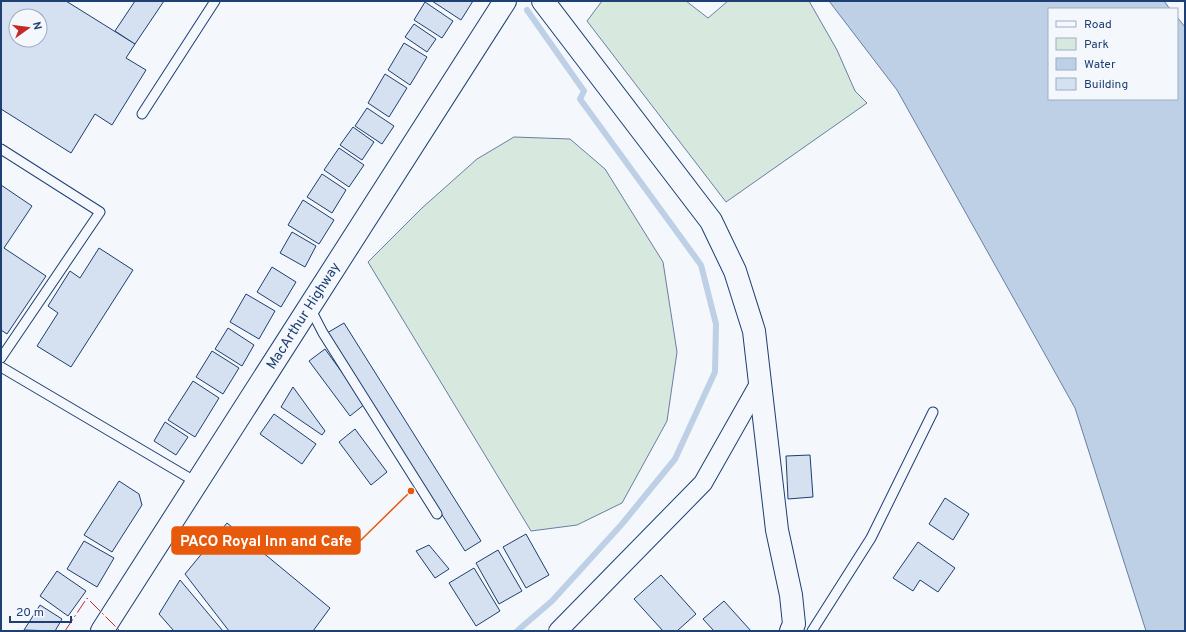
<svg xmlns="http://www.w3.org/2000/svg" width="1186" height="632" viewBox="0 0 1186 632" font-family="Overpass,sans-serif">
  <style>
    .green { fill: #d7e8df; stroke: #687fa3 }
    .water { fill: #bed0e5; stroke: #687fa3 }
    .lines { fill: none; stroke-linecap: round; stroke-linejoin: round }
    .stream { stroke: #bed0e5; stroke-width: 6 }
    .building { fill: #d5e0f0; stroke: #1d3f73; fill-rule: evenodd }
    .lane-casing { stroke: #1d3f73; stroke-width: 11 }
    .street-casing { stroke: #1d3f73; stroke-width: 20 }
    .secondary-casing { stroke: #1d3f73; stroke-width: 24 }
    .highway-casing { stroke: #1d3f73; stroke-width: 24 }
    .lane { stroke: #f4f7fb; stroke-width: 9 }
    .street { stroke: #f4f7fb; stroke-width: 18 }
    .secondary { stroke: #f4f7fb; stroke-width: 22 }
    .highway { stroke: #f4f7fb; stroke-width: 22 }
    .power { stroke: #c62828; stroke-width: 1; stroke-dasharray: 14 3 2 3; stroke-linecap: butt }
    .labels { text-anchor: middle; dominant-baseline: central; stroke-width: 3; stroke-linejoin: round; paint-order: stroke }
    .street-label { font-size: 14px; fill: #1d3f73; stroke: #f4f7fb }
    .leader { fill: none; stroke: #e8590c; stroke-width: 1.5 }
    .callout-dot { fill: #e8590c; stroke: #f4f7fb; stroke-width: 1.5 }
    .callout { fill: #e8590c; stroke: #e8590c; stroke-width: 1.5 }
    .callout-label { font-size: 15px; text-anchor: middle; font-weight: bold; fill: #fff }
  </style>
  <rect width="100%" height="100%" fill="#f4f7fb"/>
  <g class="green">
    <polygon points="602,1 686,1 708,18 728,1 809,1 837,50 855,91 867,103 726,202 587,21"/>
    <polygon points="514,137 570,139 605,169 663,262 677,352 667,421 622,503 577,525 531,531 368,262 422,208 477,159"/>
  </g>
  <polygon class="water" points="829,1 1164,1 1170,9 1049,9 1049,99 1177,99 1177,17 1185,27 1185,631 1146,631 1075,408 897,90"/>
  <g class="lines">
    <polyline class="stream" points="517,631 552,601 622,524 675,459 715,372 716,324 701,265 580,99 584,91 527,10"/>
  </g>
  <g class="building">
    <path d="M 1,1 L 66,1 L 135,44 L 126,58 L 146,70 L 112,125 L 95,114 L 71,153 L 1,109 ZM 16,16 L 40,16 L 40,40 L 16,40 Z"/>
    <polygon points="135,1 164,1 135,44 115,31"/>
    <polygon points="432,1 473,1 461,20"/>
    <polygon points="425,2 453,21 442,38 414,20"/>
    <polygon points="414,24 436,39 427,52 405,37"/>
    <polygon points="404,43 427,57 410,85 388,70"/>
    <polygon points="385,74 407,88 389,117 368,103"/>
    <polygon points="367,108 394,126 382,144 355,126"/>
    <polygon points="353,127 374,142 362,160 340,145"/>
    <polygon points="339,148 364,165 349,187 324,170"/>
    <polygon points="322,174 346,190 332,213 307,197"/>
    <polygon points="1,185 32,206 4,248 46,276 7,334 1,330"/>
    <polygon points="303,200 334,220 319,244 288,225"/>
    <polygon points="292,232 316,246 305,267 280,253"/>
    <polygon points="99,248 133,270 71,367 37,346 58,313 48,306 70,271 80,278"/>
    <polygon points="272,267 296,282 281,307 257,292"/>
    <polygon points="246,294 275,311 259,339 230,322"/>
    <polygon points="344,323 481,541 465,551 327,333"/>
    <polygon points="228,328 254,345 242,366 215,349"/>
    <polygon points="325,349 365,404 350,416 309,361"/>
    <polygon points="212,351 239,368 223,394 196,377"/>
    <polygon points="193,381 219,398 195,437 168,420"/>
    <polygon points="293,387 325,431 322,435 281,407"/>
    <polygon points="274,414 316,444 302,464 260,434"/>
    <polygon points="165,422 188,437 176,455 154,441"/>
    <polygon points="355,429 387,472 371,485 339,442"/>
    <polygon points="810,455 813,497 788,499 786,456"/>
    <polygon points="119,481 139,494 142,505 112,552 84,535"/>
    <polygon points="945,498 969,514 953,540 929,524"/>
    <polygon points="227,523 330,608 313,631 229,631 185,574"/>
    <polygon points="526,534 549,575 526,588 503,547"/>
    <polygon points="84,541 114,558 97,587 67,569"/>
    <polygon points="918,542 955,568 938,592 920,580 913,591 893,578"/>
    <polygon points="429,545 449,569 435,578 416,551"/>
    <polygon points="498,550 522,591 499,604 476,563"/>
    <polygon points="474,568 500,611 476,626 449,583"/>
    <polygon points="57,571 86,591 68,616 40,596"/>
    <polygon points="661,575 696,614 677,631 663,631 634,599"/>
    <polygon points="180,580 223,631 174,631 159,614"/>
    <polygon points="724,601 751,631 714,631 703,619"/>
    <polygon points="40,605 62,619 55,631 24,630"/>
  </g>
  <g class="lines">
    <g class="lane-casing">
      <g id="lane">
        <polyline points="142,114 215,1"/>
        <polyline points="1,149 100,212 1,358"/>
        <polyline points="310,308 323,333 437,514"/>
        <polyline points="1,367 196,482"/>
        <polyline points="812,631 871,538 933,412"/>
      </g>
    </g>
    <g class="street-casing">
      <polyline id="street" points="558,631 703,483 759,384"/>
    </g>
    <g class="secondary-casing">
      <polyline id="secondary" points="543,1 711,221 735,271 754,331 777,530 791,595 794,624 791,631"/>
    </g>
    <g class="highway-casing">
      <g id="highway">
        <path id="s1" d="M 102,631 L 505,1"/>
      </g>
    </g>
    <use href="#lane" class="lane"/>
    <use href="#street" class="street"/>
    <use href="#secondary" class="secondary"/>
    <use href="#highway" class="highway"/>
    <polyline class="power" points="65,631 87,598 120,631"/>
  </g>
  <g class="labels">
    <g class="street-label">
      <text stroke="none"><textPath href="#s1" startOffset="374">MacArthur Highway</textPath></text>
    </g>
  </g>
  <path class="leader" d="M411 491L360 541"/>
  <circle class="callout-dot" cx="411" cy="491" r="4"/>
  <rect class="callout" x="172" y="527" width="188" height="27" rx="4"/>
  <g class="callout-label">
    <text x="266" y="546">PACO Royal Inn and Cafe</text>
  </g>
  <rect width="1186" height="632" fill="none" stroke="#1d3f73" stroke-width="4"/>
  <rect x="1048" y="8" width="130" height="92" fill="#f4f7fb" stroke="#9eadc5"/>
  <rect x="1056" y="21" width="20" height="6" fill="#f4f7fb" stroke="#9eadc5"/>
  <text x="1084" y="28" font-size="12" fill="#1d3f73">Road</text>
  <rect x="1056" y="38" width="20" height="12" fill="#d7e8df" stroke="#9eadc5"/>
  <text x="1084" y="48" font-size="12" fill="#1d3f73">Park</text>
  <rect x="1056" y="58" width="20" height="12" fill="#bed0e5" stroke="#9eadc5"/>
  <text x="1084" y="68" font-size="12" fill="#1d3f73">Water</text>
  <rect x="1056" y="78" width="20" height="12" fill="#d5e0f0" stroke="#9eadc5"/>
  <text x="1084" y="88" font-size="12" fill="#1d3f73">Building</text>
  <g transform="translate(28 28) rotate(76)"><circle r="19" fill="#f4f7fb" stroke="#9eadc5"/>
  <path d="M0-3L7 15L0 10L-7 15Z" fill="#c62828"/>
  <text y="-6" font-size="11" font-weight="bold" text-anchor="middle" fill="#1d3f73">N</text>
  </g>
  <path d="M10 616v6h61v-6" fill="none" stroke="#1d3f73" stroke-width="2"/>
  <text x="16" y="616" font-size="12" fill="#1d3f73" stroke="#f4f7fb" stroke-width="3" paint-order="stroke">20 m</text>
</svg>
